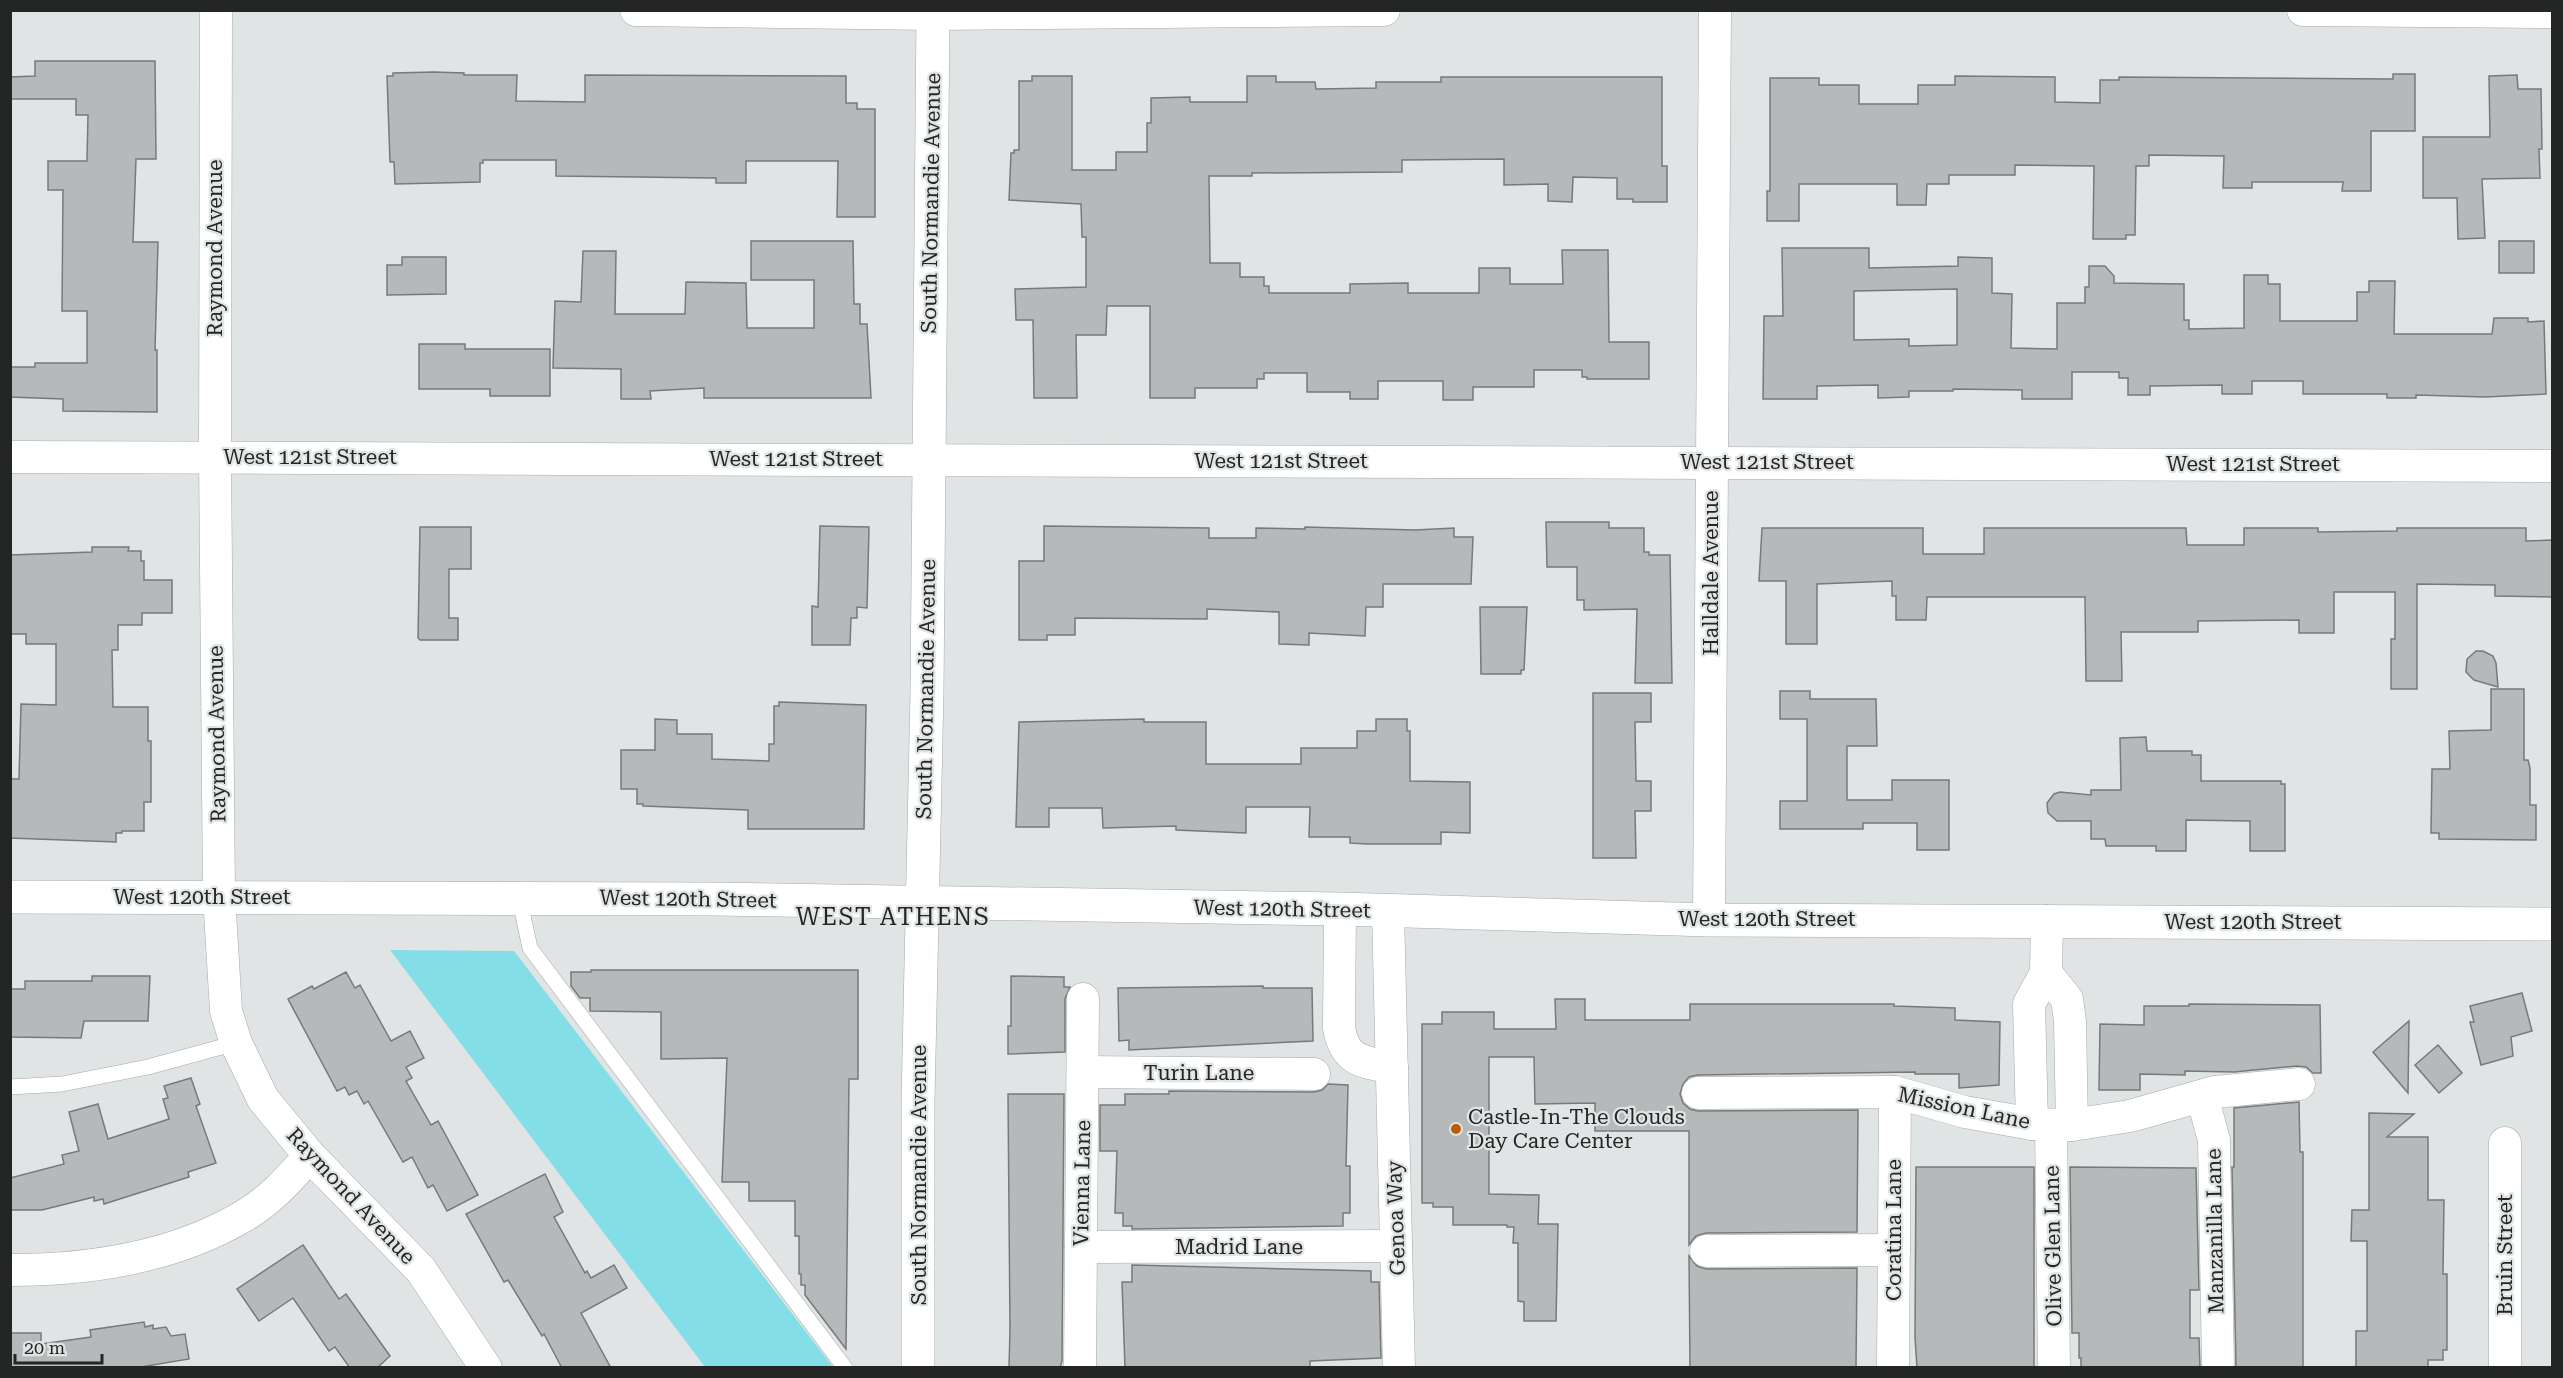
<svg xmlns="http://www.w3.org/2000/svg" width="2563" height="1378" viewBox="0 0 2563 1378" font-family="'Roboto Serif',serif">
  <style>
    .green { fill: #83dee7 }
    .building { fill: #b5b9b9; stroke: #777a7b; stroke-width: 1.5; fill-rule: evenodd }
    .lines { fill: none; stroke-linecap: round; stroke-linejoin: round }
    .lane-casing { stroke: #a5a9a9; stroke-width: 16 }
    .street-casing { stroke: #a5a9a9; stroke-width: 33 }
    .secondary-casing { stroke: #a5a9a9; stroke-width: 34 }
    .lane { stroke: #fff; stroke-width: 15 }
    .street { stroke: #fff; stroke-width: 32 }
    .secondary { stroke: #fff; stroke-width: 33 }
    .poi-dot { fill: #b95d07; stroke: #e0e4e4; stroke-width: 2 }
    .labels { text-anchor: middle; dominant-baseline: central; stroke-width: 4.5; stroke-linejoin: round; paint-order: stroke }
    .street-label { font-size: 21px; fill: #242626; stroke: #e0e4e4 }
    .poi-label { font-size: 21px; fill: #242626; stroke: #e0e4e4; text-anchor: start }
    .quarter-label { font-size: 24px; letter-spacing: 1.5px; fill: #242626; stroke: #e0e4e4 }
  </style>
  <rect width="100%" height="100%" fill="#e0e4e4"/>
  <polygon class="green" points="390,950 514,951 833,1367 705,1367"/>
  <g class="building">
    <polygon points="35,61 155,61 156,159 136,159 133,242 158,242 155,350 157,350 157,412 63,411 63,399 10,397 10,367 35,367 35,363 87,363 87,311 62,311 63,190 48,190 48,161 87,161 88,115 76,115 76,99 10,99 10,77 35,76"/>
    <polygon points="434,72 464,73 464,75 517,75 516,101 585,102 585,75 846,76 846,103 857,103 857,109 875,109 875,217 837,217 838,161 746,161 746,183 716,183 716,178 556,176 556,160 483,160 483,163 480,163 480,182 395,184 394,162 390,162 387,76 393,76 393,73"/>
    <polygon points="2393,74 2415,74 2415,131 2371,131 2371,191 2342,191 2343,182 2252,182 2252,188 2223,188 2224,156 2149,155 2149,166 2136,166 2135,235 2126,235 2126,239 2093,239 2094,166 2015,165 2015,175 1949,175 1949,184 1927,184 1926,205 1897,205 1897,184 1799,184 1799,221 1767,221 1767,191 1770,191 1770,78 1819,78 1819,85 1859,85 1859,104 1918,104 1918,85 1955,85 1955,76 2055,77 2055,102 2100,103 2100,80 2119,80 2119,77 2393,79"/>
    <polygon points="2517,75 2518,89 2541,89 2542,149 2539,149 2540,178 2482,179 2485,238 2458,239 2457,198 2423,198 2423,137 2490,137 2489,76"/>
    <polygon points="1032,76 1072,76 1072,170 1116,170 1116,152 1147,152 1147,123 1151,123 1151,98 1190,97 1190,102 1247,102 1247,76 1276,76 1276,82 1315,82 1316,89 1376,88 1376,82 1441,82 1441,77 1662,77 1662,166 1667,166 1667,202 1633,202 1633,199 1617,199 1617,178 1573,177 1572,202 1548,201 1548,184 1504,185 1504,159 1402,160 1402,172 1252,173 1252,176 1209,176 1210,263 1240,263 1240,277 1264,277 1264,286 1269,286 1269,293 1350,293 1350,284 1408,283 1408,293 1479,293 1479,268 1510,268 1510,284 1563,284 1562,250 1608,250 1609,342 1649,342 1649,379 1587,379 1587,377 1582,377 1582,370 1534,370 1534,387 1473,387 1473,400 1443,400 1443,381 1378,381 1378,399 1350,399 1350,392 1307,392 1307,373 1264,373 1264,379 1257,379 1257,388 1195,388 1195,398 1150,398 1150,306 1107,306 1106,335 1076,335 1077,398 1034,398 1033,320 1016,320 1015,289 1086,287 1086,237 1082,237 1081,204 1009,200 1011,153 1014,153 1014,150 1019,150 1019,81 1032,81"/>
    <polygon points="751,241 853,241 854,304 860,304 860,324 867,324 871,398 704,398 704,388 650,391 651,399 621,399 621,369 553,368 555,301 581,302 583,251 616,251 615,314 685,314 686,282 746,283 747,328 814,328 814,280 751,280"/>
    <rect x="2499" y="241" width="35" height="32"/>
    <path d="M 1782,248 L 1869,248 L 1869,268 L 1958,266 L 1958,257 L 1992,258 L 1992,293 L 2012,294 L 2011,348 L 2057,349 L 2057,303 L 2085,303 L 2085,287 L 2089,287 L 2089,266 L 2105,266 L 2114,276 L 2114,283 L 2184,284 L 2184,320 L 2189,320 L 2189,329 L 2244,328 L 2244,275 L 2268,275 L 2268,284 L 2280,284 L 2280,321 L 2357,321 L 2357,292 L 2369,292 L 2369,281 L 2395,281 L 2394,334 L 2492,334 L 2494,318 L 2528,318 L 2528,322 L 2544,321 L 2546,394 L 2485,397 L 2416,395 L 2416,398 L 2387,398 L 2387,394 L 2303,394 L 2303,381 L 2252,381 L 2252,394 L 2222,394 L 2222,385 L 2150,386 L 2150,395 L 2128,395 L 2128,378 L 2119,378 L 2119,372 L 2072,372 L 2072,399 L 2022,399 L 2022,390 L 1953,389 L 1953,391 L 1909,391 L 1909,397 L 1878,398 L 1878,385 L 1817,386 L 1817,399 L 1763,399 L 1764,316 L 1783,316 ZM 1957,289 L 1957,345 L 1909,346 L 1909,339 L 1854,340 L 1854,291 Z"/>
    <polygon points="402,257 446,257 446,294 387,295 387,265 402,265"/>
    <polygon points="419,344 465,344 465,349 550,349 550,396 490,396 490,389 419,389"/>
    <polygon points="1546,522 1609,522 1609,528 1644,528 1644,552 1649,552 1649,555 1670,555 1672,683 1635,683 1637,609 1584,610 1584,600 1577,600 1577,567 1547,567"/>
    <polygon points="820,526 869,527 867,608 857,607 857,618 851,618 850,645 812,645 812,606 818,607"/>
    <polygon points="1044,526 1209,528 1209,538 1256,538 1256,528 1305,529 1305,527 1415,530 1454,528 1454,537 1473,537 1471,584 1383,584 1383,607 1366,607 1365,636 1309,633 1309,645 1279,644 1279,612 1207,609 1207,619 1075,618 1075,635 1047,635 1047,640 1019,640 1019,561 1044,561"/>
    <polygon points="420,527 471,527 471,569 449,569 449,618 458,618 458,640 420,640 418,638"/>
    <polygon points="1762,528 1923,528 1923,554 1984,554 1984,528 2186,528 2187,545 2244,545 2244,528 2318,528 2318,532 2397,531 2397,528 2526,528 2526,541 2552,540 2553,597 2495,596 2495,585 2417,584 2417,689 2391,689 2391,639 2395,639 2395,592 2334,592 2334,633 2299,633 2299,620 2198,621 2198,632 2121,632 2122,681 2086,681 2085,597 1927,597 1926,620 1896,620 1896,596 1892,596 1892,581 1817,584 1817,644 1786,644 1786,581 1759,581"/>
    <polygon points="92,547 129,547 128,551 141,551 141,561 144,561 144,580 172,580 172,613 142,613 142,625 118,625 118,650 112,650 113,707 148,707 148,741 151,741 151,802 144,802 144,831 122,831 122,833 116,833 116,842 10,838 10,779 19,779 21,704 56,705 56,644 26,644 26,634 10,634 10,555 92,552"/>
    <polygon points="1480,607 1527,607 1524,670 1521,670 1521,674 1481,674"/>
    <polygon points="2476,651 2483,651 2493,656 2496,663 2498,687 2474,680 2466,672 2467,659"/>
    <polygon points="2491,689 2524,689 2524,760 2528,760 2530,768 2530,805 2536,805 2536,840 2439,839 2439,833 2431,833 2432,769 2450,769 2449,731 2491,730"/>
    <polygon points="1780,691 1810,691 1810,699 1876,699 1877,746 1847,746 1847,800 1892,800 1892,780 1949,780 1949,850 1917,850 1917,823 1863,823 1863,829 1780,829 1780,801 1807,801 1807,719 1780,719"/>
    <polygon points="1593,693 1651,693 1651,722 1635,722 1636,781 1651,781 1651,811 1635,811 1636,858 1593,858"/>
    <polygon points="779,702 866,705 864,829 748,829 748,810 643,806 643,804 637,804 637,789 621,789 621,750 655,750 655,719 677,720 677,734 712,734 712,759 769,761 769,744 774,744 774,706 779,706"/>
    <polygon points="1144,719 1144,722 1206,722 1206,764 1301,764 1301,748 1357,748 1357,731 1376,731 1376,719 1407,719 1407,731 1410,731 1410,781 1470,782 1470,833 1441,832 1441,844 1367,844 1350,843 1350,837 1309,837 1310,807 1246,807 1246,833 1176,830 1176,826 1103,828 1102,808 1049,808 1049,827 1016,827 1019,722"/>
    <polygon points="2146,737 2147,751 2192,751 2192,755 2201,755 2201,781 2281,781 2281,784 2285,784 2285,851 2250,851 2250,821 2186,820 2186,851 2156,851 2156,846 2106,846 2105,839 2091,839 2091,821 2057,821 2048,813 2047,803 2054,794 2060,792 2091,795 2091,790 2121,790 2120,738"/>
    <polygon points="591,970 858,970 858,1079 849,1079 846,1349 805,1295 805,1285 801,1285 801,1274 799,1274 799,1236 795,1236 795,1201 749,1201 749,1182 722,1182 727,1058 661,1059 661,1012 590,1011 590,998 580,998 571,986 571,972 591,972"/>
    <polygon points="346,972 355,988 360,985 391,1041 410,1031 424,1058 406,1067 412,1078 406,1081 431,1125 438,1121 478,1195 447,1211 433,1185 428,1188 412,1157 403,1162 368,1101 364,1104 357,1091 349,1095 345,1087 337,1091 288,999 312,986 314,989"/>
    <polygon points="92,976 150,976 148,1021 84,1021 81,1038 10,1037 10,989 25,989 25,981 92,981"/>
    <polygon points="1011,976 1064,977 1064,987 1070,987 1065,999 1065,1052 1008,1054 1008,1026 1011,1026"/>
    <polygon points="1263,986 1263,988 1312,988 1313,1041 1129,1050 1129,1040 1119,1041 1118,988"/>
    <polygon points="2522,993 2532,1031 2511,1037 2513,1056 2481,1065 2470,1022 2474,1022 2470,1006"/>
    <polygon points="1555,999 1585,999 1585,1020 1690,1020 1690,1004 1894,1004 1894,1006 1955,1008 1955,1020 2000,1022 1999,1085 1959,1088 1959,1074 1915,1074 1915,1072 1698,1075 1689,1077 1683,1084 1680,1094 1683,1103 1690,1109 1698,1111 1858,1110 1857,1232 1706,1233 1696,1236 1689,1245 1689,1131 1595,1131 1595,1103 1535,1104 1534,1057 1489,1057 1489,1194 1539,1195 1538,1224 1558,1224 1556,1321 1524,1321 1524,1302 1518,1301 1518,1243 1513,1243 1514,1227 1507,1227 1507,1225 1453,1225 1453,1207 1433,1207 1433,1203 1422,1203 1422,1024 1442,1024 1442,1012 1494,1012 1494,1029 1556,1029"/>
    <polygon points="2189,1004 2320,1005 2321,1073 2313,1073 2306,1067 2297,1066 2234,1072 2185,1071 2185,1075 2140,1074 2140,1090 2099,1090 2100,1024 2144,1025 2144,1006 2189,1006"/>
    <polygon points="2409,1021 2408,1093 2373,1052"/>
    <polygon points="2438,1045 2462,1073 2439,1093 2415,1065"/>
    <polygon points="191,1078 200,1104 196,1106 216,1163 188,1172 189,1177 104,1204 103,1199 94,1201 94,1197 42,1210 10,1210 10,1178 64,1164 62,1155 79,1151 69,1112 98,1104 108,1139 169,1119 163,1099 168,1098 164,1086"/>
    <polygon points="1328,1084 1348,1085 1346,1166 1350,1166 1350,1213 1343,1213 1343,1226 1132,1229 1132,1226 1123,1226 1123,1213 1115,1213 1117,1151 1100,1151 1100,1105 1125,1105 1125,1094 1169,1094 1169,1091 1314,1092 1322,1090"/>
    <polygon points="1008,1094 1064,1094 1062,1361 1060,1368 1009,1368 1010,1329"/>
    <polygon points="2299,1102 2300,1152 2303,1152 2303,1368 2236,1368 2232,1167 2234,1167 2234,1108"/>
    <polygon points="2369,1113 2414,1114 2387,1137 2428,1137 2428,1200 2444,1200 2443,1274 2447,1274 2447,1350 2443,1350 2443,1360 2428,1360 2428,1368 2356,1368 2356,1331 2367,1331 2367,1241 2351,1241 2352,1210 2369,1210"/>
    <polygon points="1916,1167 2034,1167 2034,1368 1917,1368 1915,1337"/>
    <polygon points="2070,1167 2196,1168 2199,1290 2190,1290 2190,1338 2199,1338 2200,1368 2081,1368 2081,1358 2079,1358 2079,1333 2072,1333"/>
    <polygon points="545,1174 563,1212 554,1217 585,1273 587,1271 591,1278 614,1265 627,1288 581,1313 611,1368 562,1368 544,1334 542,1336 508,1280 504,1282 466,1214"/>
    <polygon points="303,1245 339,1299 346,1294 390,1356 377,1368 350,1368 335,1347 329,1351 293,1298 259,1321 237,1289"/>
    <polygon points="1689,1256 1697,1266 1706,1269 1857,1268 1856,1368 1690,1368"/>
    <polygon points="1132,1265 1371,1271 1371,1282 1379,1282 1381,1358 1310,1361 1310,1368 1125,1368 1122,1282 1132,1282"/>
    <polygon points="144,1322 145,1327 153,1325 153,1329 166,1327 171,1336 185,1334 189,1359 135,1368 10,1368 10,1333 41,1333 41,1344 91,1337 90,1330"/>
  </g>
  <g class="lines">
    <g class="lane-casing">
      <g id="lane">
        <polyline points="519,897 530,948 845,1368"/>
        <polyline points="10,1087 62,1084 148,1067 236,1043"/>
      </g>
    </g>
    <g class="street-casing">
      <g id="street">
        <polyline points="216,10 215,457 219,896 226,1011 236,1043 263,1099 310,1156 421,1270 486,1368"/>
        <polyline points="636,10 933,14 1384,10"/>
        <polyline points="2303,10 2552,12"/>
        <polyline points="10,457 2552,466"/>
        <path d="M 1340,909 L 1339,1028 C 1345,1062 1362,1061 1392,1068"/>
        <polyline points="1388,911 1399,1368"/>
        <polyline points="1709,920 1715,10"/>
        <polyline points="2046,973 2067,999 2070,1021 2072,1125"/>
        <polyline points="1084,1072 1314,1074"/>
        <polyline points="1698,1093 1895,1092 1965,1112 2032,1124 2072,1125 2130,1116 2215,1092 2299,1084"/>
        <polyline points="2202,1096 2214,1140 2218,1368"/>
        <polyline points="2032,1124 2029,1004 2046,973 2047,921"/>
        <polyline points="2051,1125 2054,1368"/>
        <polyline points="2505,1143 2505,1368"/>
        <polyline points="1081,1247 1396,1246"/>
        <polyline points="1706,1251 1894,1250"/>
        <path d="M 10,1270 C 90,1270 172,1258 242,1217 C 269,1202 290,1178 310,1156"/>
        <polyline points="1080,1368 1083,999"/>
        <polyline points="1893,1368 1895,1092"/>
      </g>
    </g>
    <g class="secondary-casing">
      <g id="secondary">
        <polyline points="10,897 709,899 1340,909 1709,920 2552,924"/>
        <polyline points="918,1368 918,1101 927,692 933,10"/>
      </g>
    </g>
    <use href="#lane" class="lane"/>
    <use href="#street" class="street"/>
    <use href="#secondary" class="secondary"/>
  </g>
  <circle class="poi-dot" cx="1456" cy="1129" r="6"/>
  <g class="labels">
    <g class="street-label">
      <text transform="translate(931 203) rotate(-89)">South Normandie Avenue</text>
      <text transform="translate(215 248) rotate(-90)">Raymond Avenue</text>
      <text x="310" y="457">West 121st Street</text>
      <text x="796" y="459">West 121st Street</text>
      <text x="1281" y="461">West 121st Street</text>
      <text x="1767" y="462">West 121st Street</text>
      <text x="2253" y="464">West 121st Street</text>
      <text transform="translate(1711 573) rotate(-90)">Halldale Avenue</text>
      <text transform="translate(926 689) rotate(-89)">South Normandie Avenue</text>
      <text transform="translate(217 734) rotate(-91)">Raymond Avenue</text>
      <text x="202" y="897">West 120th Street</text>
      <text transform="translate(688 899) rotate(1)">West 120th Street</text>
      <text transform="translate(1282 909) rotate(1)">West 120th Street</text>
      <text x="1767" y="919">West 120th Street</text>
      <text x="2253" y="922">West 120th Street</text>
      <text x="1199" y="1073">Turin Lane</text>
      <text transform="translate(1964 1108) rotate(12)">Mission Lane</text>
      <text transform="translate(919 1175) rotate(-90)">South Normandie Avenue</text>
      <text transform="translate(1082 1183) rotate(-89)">Vienna Lane</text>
      <text transform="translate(351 1196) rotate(47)">Raymond Avenue</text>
      <text transform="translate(1396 1218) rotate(-92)">Genoa Way</text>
      <text transform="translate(1894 1230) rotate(-90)">Coratina Lane</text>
      <text transform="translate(2215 1231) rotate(-91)">Manzanilla Lane</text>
      <text transform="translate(2053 1246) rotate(-91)">Olive Glen Lane</text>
      <text x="1239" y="1247">Madrid Lane</text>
      <text transform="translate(2505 1255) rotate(-90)">Bruin Street</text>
    </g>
    <g class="poi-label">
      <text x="1468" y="1117">Castle-In-The Clouds<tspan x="1468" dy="24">Day Care Center</tspan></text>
    </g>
    <g class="quarter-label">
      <text x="893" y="917">WEST ATHENS</text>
    </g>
  </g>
  <rect width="2563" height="1378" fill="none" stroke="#242626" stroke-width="24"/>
  <path d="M15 1354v9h87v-9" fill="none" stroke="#242626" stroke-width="3"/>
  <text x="24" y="1354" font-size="18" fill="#242626" stroke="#e0e4e4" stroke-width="4.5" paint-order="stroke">20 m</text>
</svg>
